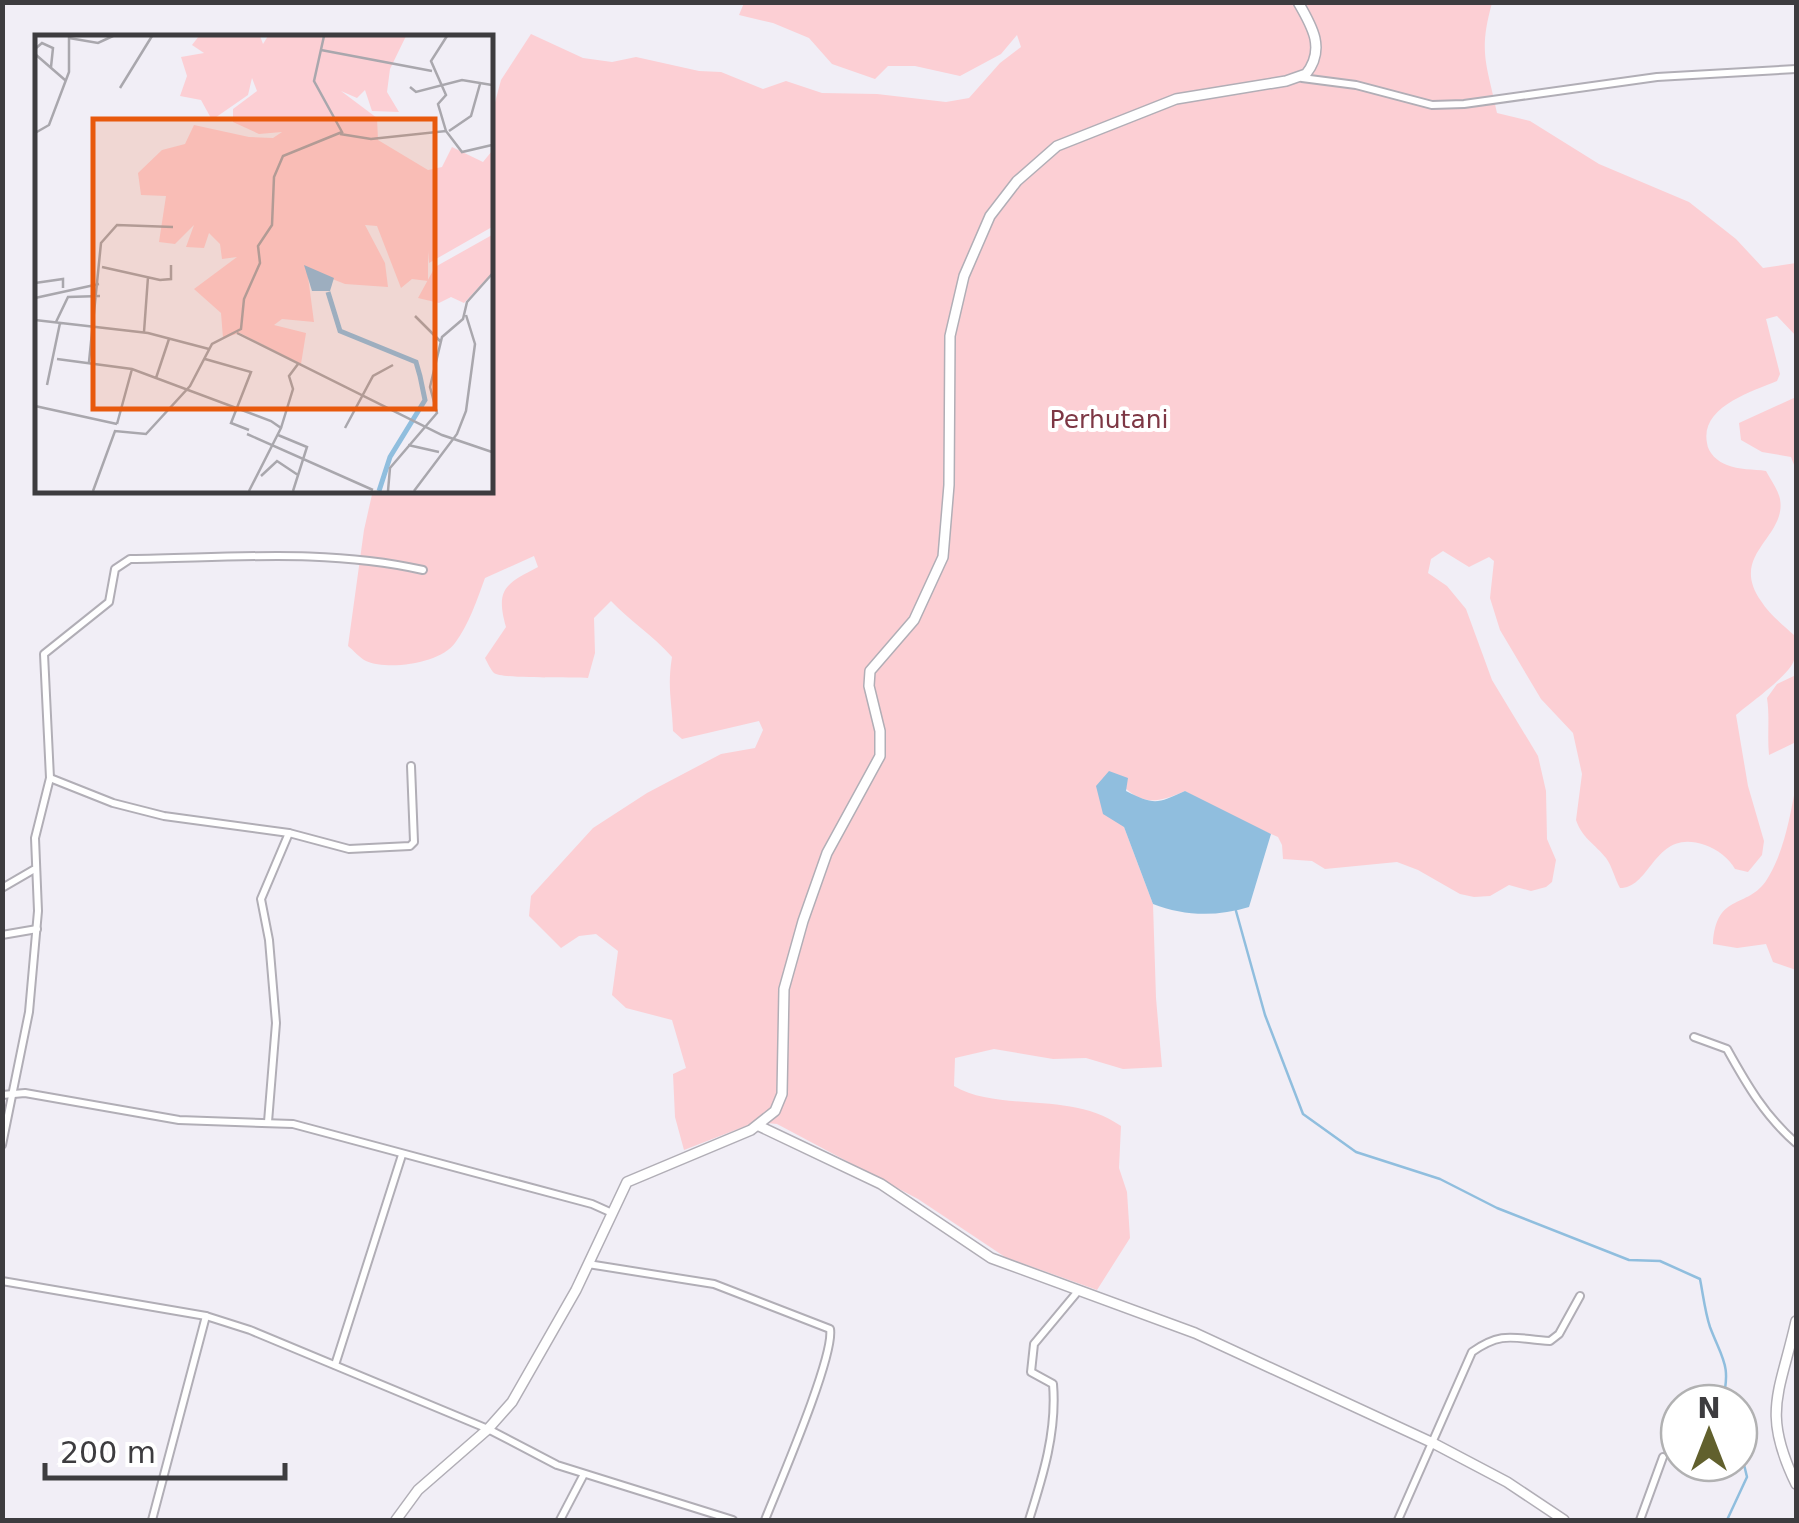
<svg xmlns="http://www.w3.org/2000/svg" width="1799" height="1523" viewBox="0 0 1799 1523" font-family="'DejaVu Sans',sans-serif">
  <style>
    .green { fill: #fccfd4 }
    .water { fill: #90bede }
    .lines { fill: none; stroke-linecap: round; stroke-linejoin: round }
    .stream { stroke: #90bede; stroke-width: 2.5 }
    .minor-casing { stroke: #b1aeb6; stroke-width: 10 }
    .tertiary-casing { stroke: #b1aeb6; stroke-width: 12 }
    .minor { stroke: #fff; stroke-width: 6 }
    .tertiary { stroke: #fff; stroke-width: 9 }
    .labels { text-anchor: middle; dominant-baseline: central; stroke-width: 8; stroke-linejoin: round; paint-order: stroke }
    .park-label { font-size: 25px; fill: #7d3744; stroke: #fff }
    .inset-river { fill: none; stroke: #90bede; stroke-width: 5 }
    .inset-road { fill: none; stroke: #a9a7ad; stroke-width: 2.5 }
    .view { fill: #e8590c; fill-opacity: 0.15; stroke: #e8590c; stroke-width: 5 }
    .inset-edge { fill: none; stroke: #3d3c3f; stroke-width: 5 }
  </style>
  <rect width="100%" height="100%" fill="#f1eef6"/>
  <g class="green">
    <path d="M 744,3 L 1492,3 C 1478,53 1487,64 1497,113 L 1530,121 L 1599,164 L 1689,202 L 1736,239 L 1763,268 L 1796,263 L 1796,336 L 1777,316 L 1766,319 L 1780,374 L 1777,381 C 1751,392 1700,407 1707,443 C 1708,453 1718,462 1727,465 C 1738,470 1754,469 1766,471 C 1771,480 1778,490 1780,499 C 1787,538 1728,554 1761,601 C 1769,614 1783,625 1794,635 C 1794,643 1796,653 1794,660 C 1790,675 1750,703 1736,715 L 1748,786 L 1764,841 L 1762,855 L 1748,872 L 1735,869 C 1729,858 1717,849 1705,845 C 1654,827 1652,888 1620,888 C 1615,879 1612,866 1606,858 C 1595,844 1582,838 1576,820 L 1582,774 L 1573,733 L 1541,699 L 1500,630 L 1490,598 L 1494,561 L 1489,557 L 1469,567 L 1443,551 L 1431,559 L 1428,573 L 1447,586 L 1466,609 L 1492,680 L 1538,756 L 1546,791 L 1547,839 L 1556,860 L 1552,882 L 1546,887 L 1531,891 L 1509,885 L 1490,896 L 1474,897 L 1460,894 L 1418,870 L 1397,862 L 1325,869 L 1312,861 L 1283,859 L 1282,845 L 1278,837 L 1223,813 L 1185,791 C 1147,808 1136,802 1109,771 L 1124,827 L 1153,904 L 1156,998 L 1162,1067 L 1123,1069 L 1086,1058 L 1053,1059 L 994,1049 L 955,1058 L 954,1086 C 1000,1113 1070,1090 1121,1126 L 1119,1168 L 1127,1192 L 1130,1238 L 1097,1290 L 1005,1257 L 918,1199 L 777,1124 L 756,1122 L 684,1150 L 675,1117 L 673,1074 L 686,1068 L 672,1020 L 626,1008 L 612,995 L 618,951 L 596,934 L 579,936 L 561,948 L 529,916 L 531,896 L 593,828 L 647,793 L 721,754 L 755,748 L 763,730 L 759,721 L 682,739 L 673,731 C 672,701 667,688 672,657 C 653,635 631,622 611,601 L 594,618 L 595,653 L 588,678 C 572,677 501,679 494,673 C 491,670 487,662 485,658 L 506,627 C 495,588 506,584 538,567 L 534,556 L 485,578 C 477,600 469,624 455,643 C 441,663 389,671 366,661 C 360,658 353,650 348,646 L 364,530 L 373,490 L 490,490 L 490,121 L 501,80 L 531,34 L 583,58 L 612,62 L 636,57 L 699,71 L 721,72 L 763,89 L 786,81 L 822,93 L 877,94 L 946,102 L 969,98 L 1000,63 L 1021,47 L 1017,35 L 1001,54 L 960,76 L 915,66 L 888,66 L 875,79 L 832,64 L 809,38 L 773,23 L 739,15 Z"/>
    <polygon points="1796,397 1796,470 1791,457 1762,452 1741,440 1739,423"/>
    <path d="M 1796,675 L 1796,742 L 1769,755 C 1767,735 1770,718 1767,698 L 1777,684 Z"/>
    <path d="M 1796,785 L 1796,970 L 1773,962 L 1766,944 L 1737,948 L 1713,944 C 1716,890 1750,911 1769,876 C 1785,848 1790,816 1796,785 Z"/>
  </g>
  <path class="water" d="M 1109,771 L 1128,778 L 1126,791 C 1154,805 1157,804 1185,791 L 1271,834 L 1249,907 C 1217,917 1183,916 1153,904 L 1124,827 L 1103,814 L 1096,786 Z"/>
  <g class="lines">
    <g class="stream">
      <path d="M 1236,911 L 1265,1015 L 1303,1114 L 1356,1152 L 1440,1179 L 1497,1208 L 1629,1260 L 1660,1261 L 1700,1279 C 1703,1294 1705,1312 1710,1327 C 1722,1359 1732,1365 1722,1403"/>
      <polyline points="1727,1520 1747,1477 1739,1444"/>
    </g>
    <g class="minor-casing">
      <g id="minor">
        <polyline points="1302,78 1356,85 1432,105 1464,104 1657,77 1796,69"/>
        <polyline points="50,778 113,803 164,816 289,833 349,849 410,846 414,842 411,766"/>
        <polyline points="2,888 33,870"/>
        <polyline points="2,935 37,929"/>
        <path d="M 1694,1037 L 1727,1049 C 1747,1085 1765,1116 1796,1143"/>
        <polyline points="2,1095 25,1093 179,1120 293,1124 592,1204 612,1213"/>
        <polyline points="268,1122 276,1023 269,940 261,899 289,833"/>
        <path d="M 2,1145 L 29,1012 L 38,911 L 35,838 L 50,778 L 44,654 L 109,602 L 115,569 L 130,559 C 228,558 326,548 423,570"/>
        <path d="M 588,1264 L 714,1284 L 830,1329 C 835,1356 778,1487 765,1520"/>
        <polyline points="2,1281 206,1316 250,1330 488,1429 557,1465 733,1520"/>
        <polyline points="335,1365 402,1155"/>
        <polyline points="152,1520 206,1316"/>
        <polyline points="560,1520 583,1476"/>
        <path d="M 1029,1520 C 1043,1476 1057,1431 1053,1384 L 1031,1372 L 1034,1344 L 1079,1290"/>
        <path d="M 1398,1520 L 1472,1352 C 1503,1330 1515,1339 1550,1341 L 1559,1334 L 1580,1296"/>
        <polyline points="1640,1520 1663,1457"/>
      </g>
    </g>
    <g class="tertiary-casing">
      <g id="tertiary">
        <polyline points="759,1126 881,1184 991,1258 1195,1333 1433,1443 1507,1482 1564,1520"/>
        <path d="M 1796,1321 C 1780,1393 1761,1412 1796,1484"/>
        <path d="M 396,1520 L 418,1490 L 488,1429 L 512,1402 L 576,1290 L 627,1182 L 751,1130 L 775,1111 L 782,1094 L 784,989 L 803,921 L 827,853 L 880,756 L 880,731 L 869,686 L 870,671 L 914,620 L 943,557 L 949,485 L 950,336 L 964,276 L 990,216 L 1017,181 L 1057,146 L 1176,99 L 1286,81 L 1306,74 C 1326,49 1312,26 1298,2"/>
      </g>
    </g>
    <use href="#minor" class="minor"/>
    <use href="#tertiary" class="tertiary"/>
  </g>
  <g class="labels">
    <g class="park-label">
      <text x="1109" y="419">Perhutani</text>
    </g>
  </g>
  <g transform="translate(35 35)">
    <rect width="458" height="458" fill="#f1eef6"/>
    <path d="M 164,1 L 225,1 L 228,9 L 233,1 L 371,1 L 355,34 L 352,57 L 364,77 L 337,76 L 330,55 L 322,63 L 306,56 L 342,83 L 343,105 L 393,135 L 407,132 L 417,112 L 448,127 L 457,116 L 457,192 L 394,228 L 393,216 L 393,246 L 377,244 L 366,253 L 342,191 L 330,190 L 350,228 L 353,252 L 310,249 L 272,234 L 279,287 L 247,284 L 239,290 L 271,298 L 266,329 L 205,298 L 188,303 L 186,278 L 159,254 L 202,222 L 187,224 L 185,209 L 174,198 L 169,213 L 151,212 L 159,190 L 140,209 L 124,207 L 131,161 L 106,160 L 103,138 L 127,115 L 150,109 L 159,90 L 214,102 L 238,103 L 247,97 L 224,99 L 198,87 L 198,74 L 222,56 L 217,43 L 213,60 L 177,85 L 166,65 L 145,61 L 152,41 L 146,22 L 169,18 L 157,10 ZM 457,200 L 457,238 L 429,268 L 416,262 L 404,268 L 383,263 L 400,232 Z" fill="#fccfd4"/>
    <path d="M 269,230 L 299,243 L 295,256 L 277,256 Z" fill="#90bede"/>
    <path class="inset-river" d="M 293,257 L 305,296 L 381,327 L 385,341 L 390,365 L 355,422 L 344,456"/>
    <path class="inset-road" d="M 34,3 L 63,8 L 78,1M 0,14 L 7,8 L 18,13 L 16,32M 286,15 L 397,36M 0,19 L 30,45M 375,52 L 381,57 L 427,45 L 457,50M 85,53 L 117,1M 411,96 L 403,69 L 411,60 L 396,26 L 412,1M 414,96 L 436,81 L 445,49M 0,98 L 14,90 L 34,37 L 34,1M 305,99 L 336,104 L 411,96 L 427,117 L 457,110M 67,232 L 125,245 L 136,244 L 136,230M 0,248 L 28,244 L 28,253M 0,263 L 64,249M 380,281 L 406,307M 0,285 L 113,298 L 174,314M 21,287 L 33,262 L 65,261M 109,297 L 113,242M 202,298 L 407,400 L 457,417M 22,324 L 97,334 L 236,386 L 246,393 L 214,456M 170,324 L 216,337 L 196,388 L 214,395M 54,327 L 66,208 L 82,190 L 138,192M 121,343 L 134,304M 12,350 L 25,288M 0,371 L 82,389M 82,389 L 97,334M 246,393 L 258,354 L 254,341 L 263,329M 310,393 L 338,341 L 358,330M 212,399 L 338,455M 243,400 L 272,412 L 258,456M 373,410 L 404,417M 226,441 L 242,426 L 263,440M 58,456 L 80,396 L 111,399 L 155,351 L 177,309 L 206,294 L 209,264 L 225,228 L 223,211 L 237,190 L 239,142 L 248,121 L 307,97 L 279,46 L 289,1M 353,456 L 355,433 L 402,378 L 395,352 L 407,302 L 428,284 L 432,267 L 457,239M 379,456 L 422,399 L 431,376 L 440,309 L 431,280"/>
    <path class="view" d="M 58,84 L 400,84 L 400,374 L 58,374 Z"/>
    <rect width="458" height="458" class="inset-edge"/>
  </g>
  <rect width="1799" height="1523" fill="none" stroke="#3d3c3f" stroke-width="10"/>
  <g transform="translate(1709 1433)"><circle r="48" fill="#ffffff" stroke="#b1b1b2" stroke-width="2.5"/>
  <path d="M0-8L18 38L0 25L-18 38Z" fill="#61602d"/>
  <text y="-15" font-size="28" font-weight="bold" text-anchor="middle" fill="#3d3c3f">N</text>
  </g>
  <path d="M45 1463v15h240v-15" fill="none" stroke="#3d3c3f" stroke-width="5"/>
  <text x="60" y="1463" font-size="30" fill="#3d3c3f" stroke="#ffffff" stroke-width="8" paint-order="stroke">200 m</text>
</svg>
